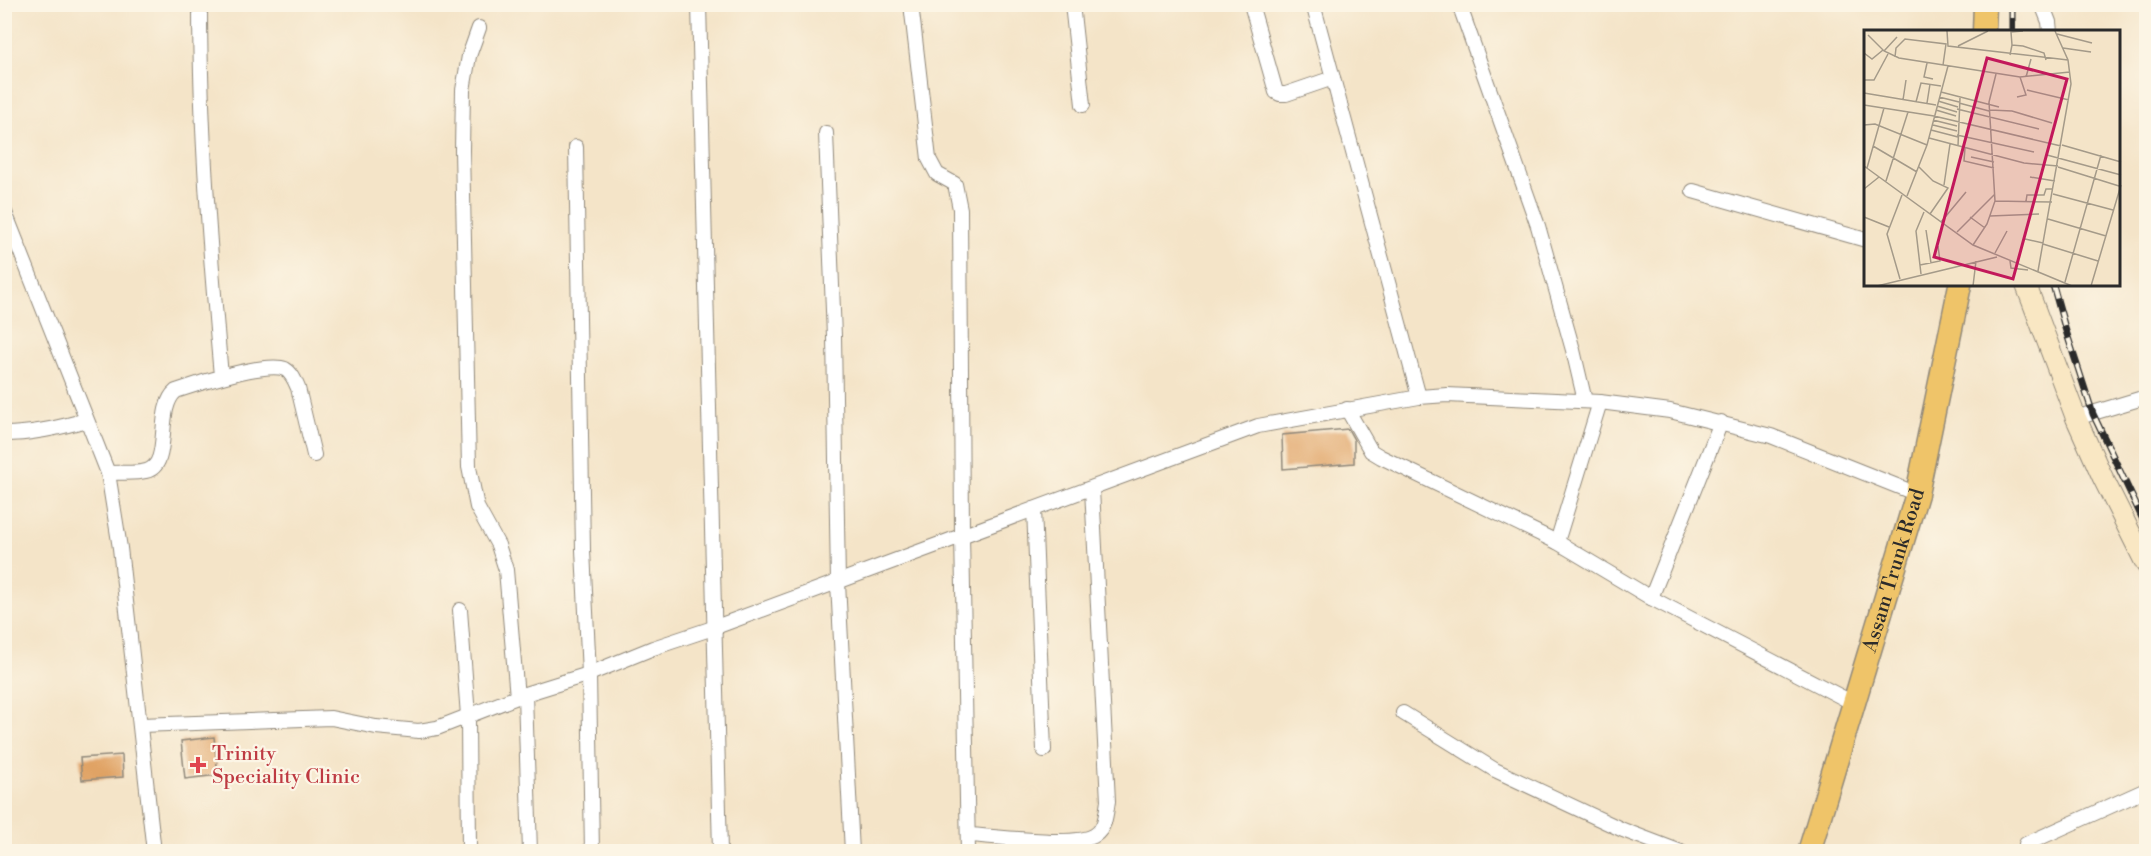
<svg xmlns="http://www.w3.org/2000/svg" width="2151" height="856" viewBox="0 0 2151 856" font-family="'Libre Bodoni',serif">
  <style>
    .building { fill: #e0a264 }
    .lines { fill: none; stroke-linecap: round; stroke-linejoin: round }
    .minor-casing { stroke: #90887a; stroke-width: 16 }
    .secondary-casing { stroke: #90887a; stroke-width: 22 }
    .primary-casing { stroke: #90887a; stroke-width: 25 }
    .minor { stroke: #fff; stroke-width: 14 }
    .secondary { stroke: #f9e7c3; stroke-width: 20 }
    .primary { stroke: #efc469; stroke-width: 22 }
    .rail-casing { stroke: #2b2b2b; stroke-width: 7 }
    .rail { stroke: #fcf5e5; stroke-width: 4.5; stroke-dasharray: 14; stroke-linecap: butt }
    .health-dot { fill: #e0444e; stroke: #fcf5e5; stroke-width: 2 }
    .labels { text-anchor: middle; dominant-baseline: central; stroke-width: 4.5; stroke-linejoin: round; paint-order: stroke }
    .street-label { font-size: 20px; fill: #2b2b2b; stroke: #fcf5e5 }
    .health-label { font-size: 20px; fill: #be3a42; stroke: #fcf5e5; text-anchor: start }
    .inset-road { fill: none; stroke: #a49a89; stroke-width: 1.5 }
    .view { fill: #c2185b; fill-opacity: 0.15; stroke: #c2185b; stroke-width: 3 }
    .inset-edge { fill: none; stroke: #2b2b2b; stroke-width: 3 }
  </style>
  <rect width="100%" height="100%" fill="#fcf5e5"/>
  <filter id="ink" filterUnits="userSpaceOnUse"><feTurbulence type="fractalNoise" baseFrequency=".0167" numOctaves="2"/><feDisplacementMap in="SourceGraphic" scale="12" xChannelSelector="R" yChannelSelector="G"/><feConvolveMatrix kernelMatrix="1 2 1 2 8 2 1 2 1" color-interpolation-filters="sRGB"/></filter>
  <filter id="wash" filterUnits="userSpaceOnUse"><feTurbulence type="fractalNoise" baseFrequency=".008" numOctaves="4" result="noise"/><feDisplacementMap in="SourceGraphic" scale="24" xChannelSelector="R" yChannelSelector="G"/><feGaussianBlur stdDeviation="1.35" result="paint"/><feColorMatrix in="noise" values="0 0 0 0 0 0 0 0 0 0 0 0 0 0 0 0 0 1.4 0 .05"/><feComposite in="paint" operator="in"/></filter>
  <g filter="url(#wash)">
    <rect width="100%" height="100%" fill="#f4e4c8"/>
    <g id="blocks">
      <g class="building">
        <polygon points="1348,429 1354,440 1354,463 1283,469 1282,435"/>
        <polygon points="214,737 218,775 185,779 181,741"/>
        <polygon points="122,755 123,777 82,780 80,758"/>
      </g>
    </g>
  </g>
  <g filter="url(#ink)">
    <use href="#blocks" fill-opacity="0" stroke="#90887a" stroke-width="1.5"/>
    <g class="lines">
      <g class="minor-casing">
        <g id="minor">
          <path d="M 200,4 C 200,129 210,252 221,376"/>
          <polyline points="699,4 720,852"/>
          <polyline points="911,4 929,159 937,174 955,184 960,209 962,535 968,852"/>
          <polyline points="1072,4 1083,105"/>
          <polyline points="1251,4 1276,92 1280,94 1286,94 1333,78"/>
          <polyline points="1313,4 1419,397"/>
          <polyline points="1459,4 1538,226 1573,350 1585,401"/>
          <polyline points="2042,4 2049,22 2050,32"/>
          <polyline points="479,28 469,56 463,90 462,150 469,467 477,507 498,545 506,570 517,697"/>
          <polyline points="826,133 834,336 838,583 852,852"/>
          <polyline points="576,147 583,550 589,674 592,852"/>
          <polyline points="1693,191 1866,240"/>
          <polyline points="4,210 108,473 120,548 154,852"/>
          <polyline points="1347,409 1371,451 1381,457 1557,542 1651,598 1855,704"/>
          <polyline points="2076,418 2146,397"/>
          <path d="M 4,434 C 33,434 59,428 86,420"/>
          <path d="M 108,473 C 120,472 134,474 146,471 C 173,465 154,409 176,391 C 196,384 267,361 285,369 C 292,373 295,381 298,388 L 314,455"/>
          <polyline points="1034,509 1044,750"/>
          <polyline points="1557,542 1600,402"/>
          <polyline points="1651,598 1721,422"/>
          <polyline points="460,610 468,716 469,852"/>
          <polyline points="525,694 530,852"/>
          <polyline points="1403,713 1495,770 1623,830 1681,852"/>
          <polyline points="141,725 331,718 376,727 419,731 437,728 525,694 589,674 653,648 713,628 1258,426 1419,397 1447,395 1600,402 1670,411 1771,436 1917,494"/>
          <path d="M 968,835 C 993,836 1077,848 1095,835 C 1106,828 1106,812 1108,801 L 1092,489"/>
          <polyline points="2026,844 2146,790"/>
        </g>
      </g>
      <g class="secondary-casing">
        <polyline id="secondary" points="2026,285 2076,418 2102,476 2146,564"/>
      </g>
      <g class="primary-casing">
        <g id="primary">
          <polyline points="1984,32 1985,4"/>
          <path id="s1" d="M 1809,852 L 1917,494 L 1960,285"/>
        </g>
      </g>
      <use href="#minor" class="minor"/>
      <use href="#secondary" class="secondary"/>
      <use href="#primary" class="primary"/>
      <g class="rail-casing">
        <g id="rail">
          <polyline points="2012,4 2012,32"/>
          <polyline points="2053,285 2065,328 2093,414 2146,526"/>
        </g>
      </g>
      <use href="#rail" class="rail"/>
    </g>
  </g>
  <path class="health-dot" d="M195 756h6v6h6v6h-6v6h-6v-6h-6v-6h6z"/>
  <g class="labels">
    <g class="street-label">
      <text stroke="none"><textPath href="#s1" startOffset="294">Assam Trunk Road</textPath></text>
    </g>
    <g class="health-label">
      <text x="212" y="754">Trinity<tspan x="212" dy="23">Speciality Clinic</tspan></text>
    </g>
  </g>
  <g transform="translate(1864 30)">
    <rect width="256" height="256" fill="#f4e4c8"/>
    <path class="inset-road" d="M 83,1 L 84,16 L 204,30M 193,4 L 228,13M 4,5 L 20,21 L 35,28 L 156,47 L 206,42M 148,15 L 147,2 L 159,1M 94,16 L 124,1M 199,18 L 227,22M 20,21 L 33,7M 0,23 L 8,29 L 19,20M 146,25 L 148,15 L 159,16 L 180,23 L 182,30M 31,27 L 32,18 L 41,9 L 82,14 L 79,35M 63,33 L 60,47 L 69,49M 162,47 L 167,29M 0,50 L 10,50 L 24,24M 163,60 L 205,70M 77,62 L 135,77M 0,63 L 72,75M 75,67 L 95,72M 153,67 L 162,65 L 156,47M 39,70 L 42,50M 74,71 L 94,77M 52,72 L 57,53 L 77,56M 63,73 L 66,54M 95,73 L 125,81M 0,75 L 70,86 L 197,116M 73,76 L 93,82M 93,79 L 175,99M 72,80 L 92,86M 126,80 L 148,81 L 188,93M 69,90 L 93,96M 0,95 L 11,94 L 63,115M 69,95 L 93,101M 67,100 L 94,107M 93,105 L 170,122M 65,108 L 160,133 L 194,136M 198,115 L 257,132M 9,116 L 53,142M 94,116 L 96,68M 101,118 L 100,131 L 130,138M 183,125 L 257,145M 107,127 L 130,132M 0,136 L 109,215 L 208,256M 55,137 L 69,151 L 84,158 L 66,184M 194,137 L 255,156M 3,138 L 20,78M 166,147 L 191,151M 22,151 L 44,82M 80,155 L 86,114M 0,159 L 15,147M 189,164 L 249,180M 43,166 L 63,115 L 84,36M 131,171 L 188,172M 162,171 L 163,165 L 180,165 L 182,159 L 189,159M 126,186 L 175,184M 0,187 L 25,197M 106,187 L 121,198M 184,189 L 242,206M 77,192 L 102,162M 62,200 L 67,233M 93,202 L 131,164M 161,209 L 179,213M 179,214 L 234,231M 109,215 L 123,194 L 131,171 L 125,72 L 132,44M 131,223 L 143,201M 146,231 L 147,238 L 164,240M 56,235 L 76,231 L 74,216M 174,241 L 207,54 L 204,30 L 191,1M 57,244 L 52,201 L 60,182M 36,249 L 23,204 L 38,165M 201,252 L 237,125M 13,256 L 133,227M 109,256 L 112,231M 227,256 L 257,155"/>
    <path class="view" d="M 123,28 L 203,49 L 149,249 L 70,227 Z"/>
    <rect width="256" height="256" class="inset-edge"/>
  </g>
  <rect width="2151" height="856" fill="none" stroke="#fcf5e5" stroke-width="24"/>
</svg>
